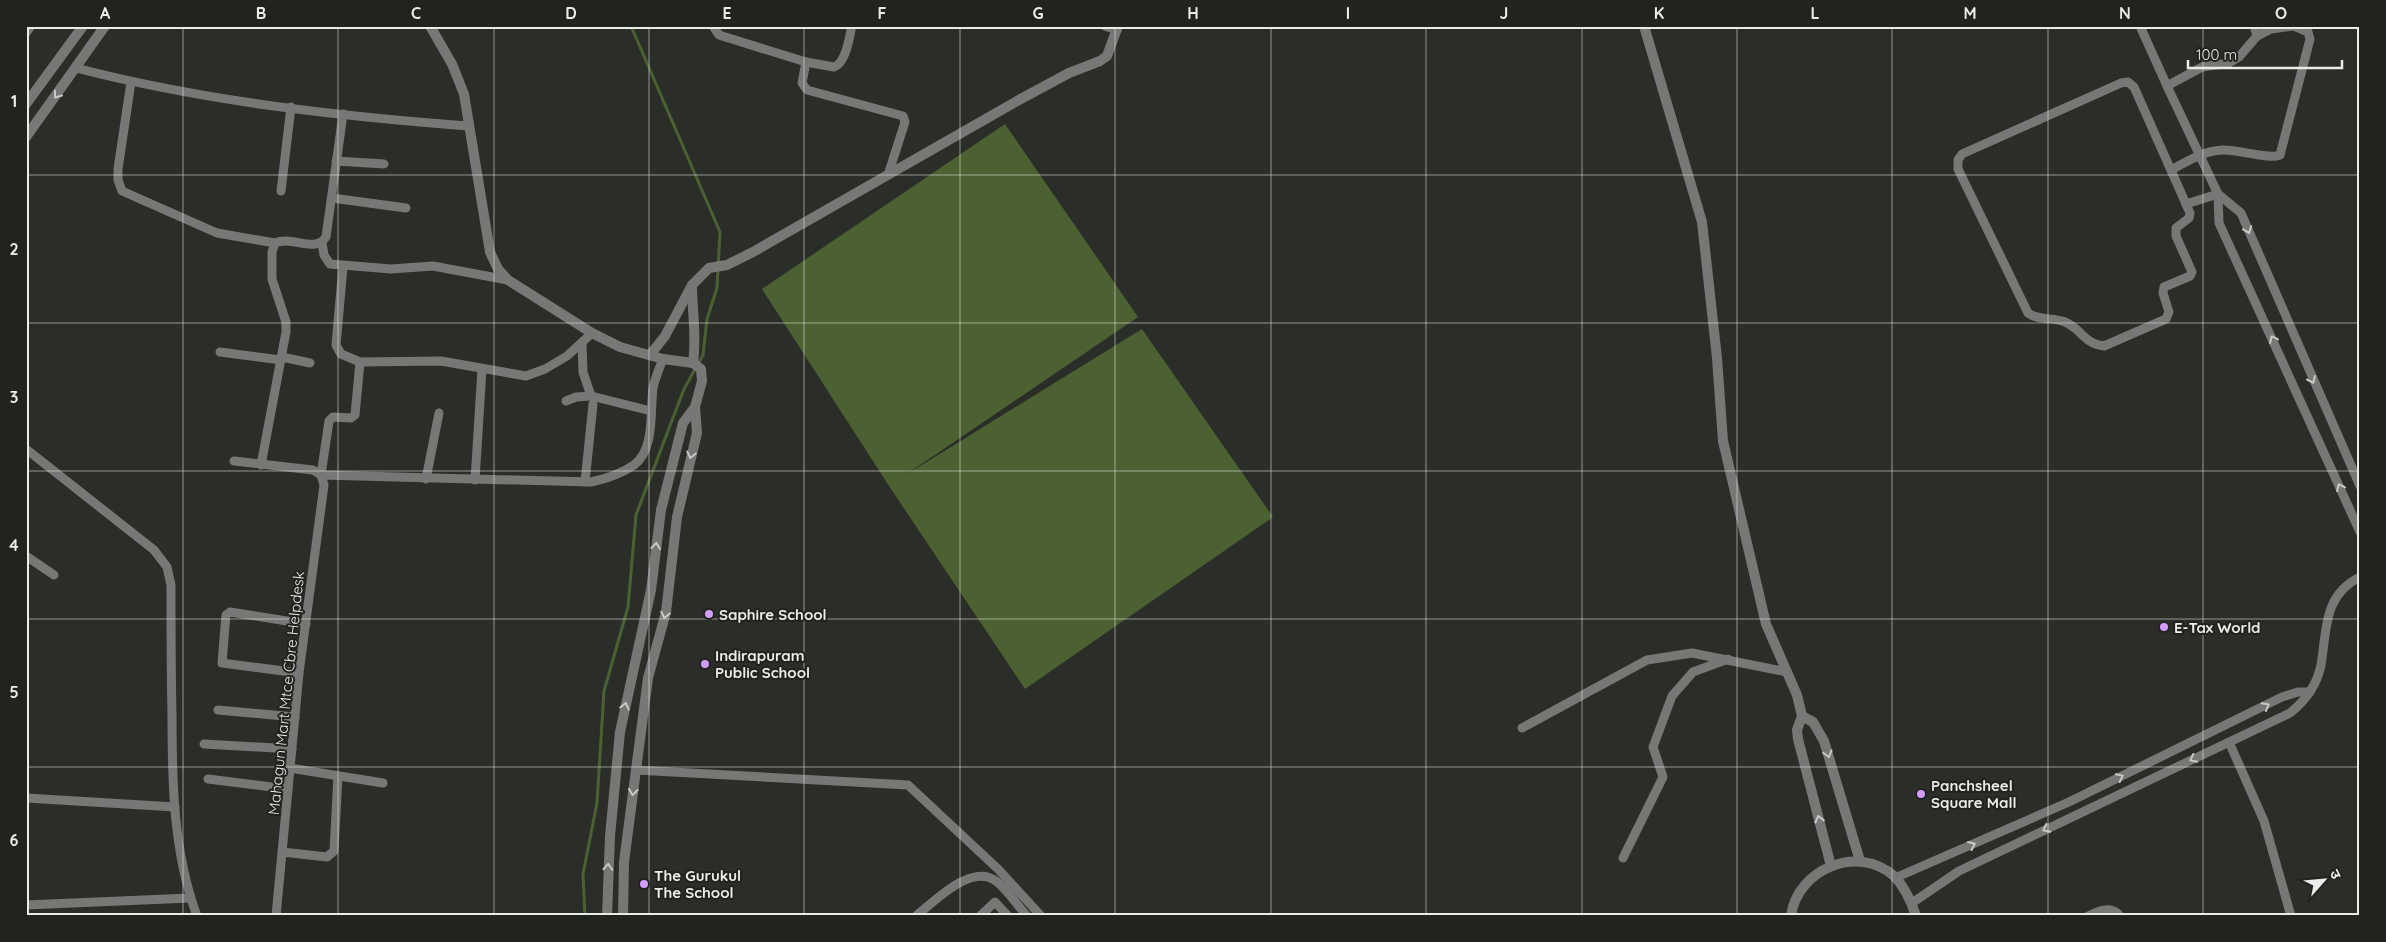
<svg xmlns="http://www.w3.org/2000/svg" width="2386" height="942" viewBox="0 0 2386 942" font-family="Quicksand,'Noto Sans Devanagari',sans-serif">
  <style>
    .water { fill: #4c6132 }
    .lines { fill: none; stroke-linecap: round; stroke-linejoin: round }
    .stream { stroke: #4c6132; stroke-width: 3 }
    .minor { stroke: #777876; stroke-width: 9 }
    .tertiary { stroke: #777876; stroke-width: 10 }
    .oneway { stroke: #c8c9c6 }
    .grid { fill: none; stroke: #eaece9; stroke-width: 1; stroke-opacity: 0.55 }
    .poi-dot { fill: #d29dfd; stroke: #21231f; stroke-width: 2 }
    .labels { text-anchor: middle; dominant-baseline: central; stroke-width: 4; stroke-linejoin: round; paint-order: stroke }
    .poi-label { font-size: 15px; font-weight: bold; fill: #eaece9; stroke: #21231f; text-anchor: start }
    .street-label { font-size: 15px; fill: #eaece9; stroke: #21231f }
    .neatline { fill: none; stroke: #eaece9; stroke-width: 2 }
    .grid-label { font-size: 16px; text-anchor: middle; font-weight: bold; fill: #eaece9 }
  </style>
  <rect width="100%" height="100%" fill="#2b2d29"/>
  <polygon class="water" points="1005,124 1138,317 904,476 1142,329 1273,517 1025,689 889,486 762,289"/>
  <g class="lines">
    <polyline class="stream" points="585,916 583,874 597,803 604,691 628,607 636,515 684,389 703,355 707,319 717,288 720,232 631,26"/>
    <g class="minor">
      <path d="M 713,26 L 719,35 L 806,62 L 834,67 C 846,63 849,38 852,26"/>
      <polyline points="1105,26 1117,30"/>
      <polyline points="2140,26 2167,86"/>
      <polyline points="2254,26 2257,36"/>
      <polyline points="26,33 31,26"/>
      <polyline points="806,62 802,83 807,90 903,116 905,122 888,175"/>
      <path d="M 76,68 C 204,101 336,116 468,126"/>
      <polyline points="131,82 118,169 118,180 122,191 217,233 275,243"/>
      <path d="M 2128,82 L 2134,87 L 2190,213 L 2189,218 L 2176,228 L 2176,236 L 2192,272 L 2190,276 L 2164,287 L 2163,293 L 2169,312 L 2166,319 L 2104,346 C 2084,344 2082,329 2065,322 C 2053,317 2039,321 2028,313 L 1958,169 L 1958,160 L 1962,154 L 2121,83 Z"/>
      <polyline points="336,161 384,164"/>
      <path d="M 2171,170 C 2187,161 2204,151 2222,150 C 2237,149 2270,160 2280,155 L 2310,39 L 2308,32 L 2294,26 L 2271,29 L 2257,36 L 2239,57 L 2229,63 L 2202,67 L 2167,86 L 2218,194 L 2219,223 L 2360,532"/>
      <polyline points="281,191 291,107"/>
      <polyline points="2218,194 2241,213 2360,486"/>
      <polyline points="332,198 406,208"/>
      <polyline points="2186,204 2218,194"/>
      <polyline points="322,243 324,255 330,264 391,269 433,266 508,280"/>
      <polyline points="343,267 336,345 341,354 360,362 441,361 526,376 545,369 567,356 592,333"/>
      <polyline points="220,352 281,360"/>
      <polyline points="282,357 310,363"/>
      <polyline points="591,396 651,411"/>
      <polyline points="566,401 576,397 591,396 583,372 582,344"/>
      <path d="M 26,449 L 154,550 L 167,567 L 171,585 C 171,628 171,671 172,714 C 172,781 173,852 197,916"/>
      <path d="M 234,461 L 313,470 L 321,475 L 591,482 C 605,479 621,474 634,465 C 655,450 650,411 653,388 C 655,378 659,369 663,359"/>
      <path d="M 261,465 L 286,332 L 286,322 L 272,279 L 272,252 L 275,243 C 292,235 314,254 326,237 L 343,114"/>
      <polyline points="321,475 329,421 333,417 351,418 355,415 360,362"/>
      <polyline points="426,479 439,413"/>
      <polyline points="475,480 482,369"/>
      <polyline points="585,482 593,404"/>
      <polyline points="26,556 54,575"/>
      <polyline points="299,673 222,663 226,615 230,612 306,624"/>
      <polyline points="218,710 295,717"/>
      <polyline points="1522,728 1647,660 1692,653 1787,672"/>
      <polyline points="2229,742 2264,821 2291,916"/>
      <polyline points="204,744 292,749"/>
      <polyline points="290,768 383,783"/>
      <polyline points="636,770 908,785 998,869 1041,916"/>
      <polyline points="208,779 288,789"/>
      <polyline points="26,798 175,807"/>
      <polyline points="282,852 327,857 334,851 338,776"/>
      <polyline points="1623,858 1663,777 1653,747 1672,696 1693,672 1728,659"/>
      <polyline points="1895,878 2069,802 2282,697 2298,692 2310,692"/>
      <path d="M 1912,903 L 1959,871 L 2290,713 C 2305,701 2317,685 2321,665 C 2327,630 2323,595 2360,577"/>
      <polyline points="26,905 190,898"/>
      <polyline points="276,916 299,673 324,485 321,475"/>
      <path d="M 916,916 C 935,901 971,863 996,881 C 1007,889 1017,905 1027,916"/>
      <polyline points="980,916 995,902 1008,916"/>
      <path d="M 2088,916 C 2099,911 2111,905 2120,916"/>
    </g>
    <g class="tertiary">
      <polyline points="430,26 452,64 464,94 490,252 498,269 508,280 592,333 620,347 663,359 693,363 701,369 702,381 695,407 683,423 661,510 651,590 620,732 610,836 607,916"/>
      <polyline points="1644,26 1702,222 1717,358 1723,441 1766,624 1797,695 1802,716 1797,730 1798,739 1831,866"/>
      <polyline points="26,104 83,26"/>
      <polyline points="26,137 105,26"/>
      <polyline points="650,355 665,336 692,285"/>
      <path d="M 693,363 C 697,336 692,312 692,285 L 709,268 L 727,265 L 753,252 L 1017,101 L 1069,73 L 1100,61 L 1107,56 L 1118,26"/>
      <polyline points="1802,716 1813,722 1824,741 1860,861"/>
      <polyline points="623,916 624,862 648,678 666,612 677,517 697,433 695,407"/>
      <path d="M 1791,916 C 1797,869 1858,844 1894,876 C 1905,887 1911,901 1916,916"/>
    </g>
  </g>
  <defs><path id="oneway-chevron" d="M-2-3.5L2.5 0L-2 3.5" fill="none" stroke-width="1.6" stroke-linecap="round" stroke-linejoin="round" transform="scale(1.25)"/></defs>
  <g class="oneway">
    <use href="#oneway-chevron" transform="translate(57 95) rotate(126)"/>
    <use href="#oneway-chevron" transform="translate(2248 230) rotate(68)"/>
    <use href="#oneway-chevron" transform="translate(2273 339) rotate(-115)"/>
    <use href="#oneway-chevron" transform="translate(2312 380) rotate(66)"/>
    <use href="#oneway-chevron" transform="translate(691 455) rotate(103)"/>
    <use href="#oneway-chevron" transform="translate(2340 487) rotate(-115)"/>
    <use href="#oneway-chevron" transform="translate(656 546) rotate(-84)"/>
    <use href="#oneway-chevron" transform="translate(665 615) rotate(102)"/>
    <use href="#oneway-chevron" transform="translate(625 706) rotate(-77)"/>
    <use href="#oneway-chevron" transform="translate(2266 706) rotate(-28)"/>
    <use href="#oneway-chevron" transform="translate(1828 754) rotate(74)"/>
    <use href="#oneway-chevron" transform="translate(2193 759) rotate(154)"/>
    <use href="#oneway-chevron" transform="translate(2120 777) rotate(-26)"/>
    <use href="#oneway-chevron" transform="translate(633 792) rotate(97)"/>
    <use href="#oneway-chevron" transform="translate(1819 819) rotate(-104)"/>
    <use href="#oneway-chevron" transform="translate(2046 829) rotate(154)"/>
    <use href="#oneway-chevron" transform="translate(1972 845) rotate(-24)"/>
    <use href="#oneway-chevron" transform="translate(608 867) rotate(-87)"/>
  </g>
  <path class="grid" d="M 183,26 L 183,916M 338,26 L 338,916M 494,26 L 494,916M 649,26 L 649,916M 804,26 L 804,916M 960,26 L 960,916M 1115,26 L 1115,916M 1271,26 L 1271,916M 1426,26 L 1426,916M 1582,26 L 1582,916M 1737,26 L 1737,916M 1892,26 L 1892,916M 2048,26 L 2048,916M 2203,26 L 2203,916M 26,175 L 2360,175M 26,323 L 2360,323M 26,471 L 2360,471M 26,619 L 2360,619M 26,767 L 2360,767"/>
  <g class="poi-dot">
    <circle cx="709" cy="614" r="5"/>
    <circle cx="2164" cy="627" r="5"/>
    <circle cx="705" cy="664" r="5"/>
    <circle cx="1921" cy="794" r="5"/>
    <circle cx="644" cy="884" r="5"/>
  </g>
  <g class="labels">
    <g class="poi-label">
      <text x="719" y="614">Saphire School</text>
      <text x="2174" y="627">E-Tax World</text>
      <text x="715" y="655">Indirapuram<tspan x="715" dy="17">Public School</tspan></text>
      <text x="1931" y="785">Panchsheel<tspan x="1931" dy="17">Square Mall</tspan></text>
      <text x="654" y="875">The Gurukul<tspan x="654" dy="17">The School</tspan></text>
    </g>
    <g class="street-label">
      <text transform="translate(286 693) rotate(-84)">Mahagun Mart Mtce Cbre Helpdesk</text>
    </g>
  </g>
  <rect width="2386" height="942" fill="none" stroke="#21231f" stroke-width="55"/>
  <g transform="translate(2324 880) rotate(63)" stroke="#21231f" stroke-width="4" paint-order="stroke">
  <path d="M0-4L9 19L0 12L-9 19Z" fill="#eaece9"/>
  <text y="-8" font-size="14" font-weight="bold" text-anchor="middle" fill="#eaece9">उ</text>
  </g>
  <path d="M2188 60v8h154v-8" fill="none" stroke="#eaece9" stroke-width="2.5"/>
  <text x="2196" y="60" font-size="15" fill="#eaece9" stroke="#21231f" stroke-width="4" paint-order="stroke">100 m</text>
  <rect x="28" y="28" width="2330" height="886" class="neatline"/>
  <g class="grid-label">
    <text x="105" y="19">A</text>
    <text x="261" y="19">B</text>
    <text x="416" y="19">C</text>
    <text x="571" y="19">D</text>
    <text x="727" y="19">E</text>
    <text x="882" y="19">F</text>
    <text x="1038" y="19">G</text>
    <text x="1193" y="19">H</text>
    <text x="1348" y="19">I</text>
    <text x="1504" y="19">J</text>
    <text x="1659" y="19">K</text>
    <text x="1815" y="19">L</text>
    <text x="1970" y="19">M</text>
    <text x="2125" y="19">N</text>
    <text x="2281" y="19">O</text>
    <text x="14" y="107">1</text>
    <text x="14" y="255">2</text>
    <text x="14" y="403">3</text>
    <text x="14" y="551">4</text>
    <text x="14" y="698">5</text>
    <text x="14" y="846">6</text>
  </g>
</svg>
